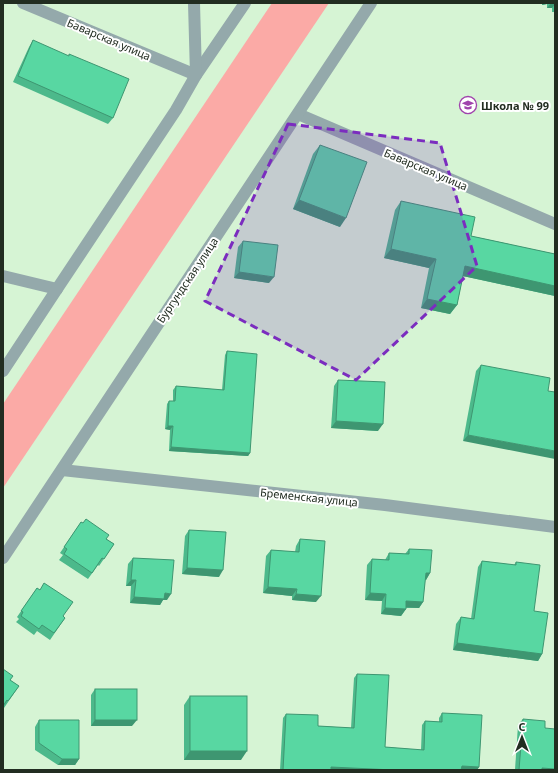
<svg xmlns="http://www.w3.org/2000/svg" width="558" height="773" viewBox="0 0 558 773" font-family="'Noto Sans',sans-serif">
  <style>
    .green { fill: #fbaaa6 }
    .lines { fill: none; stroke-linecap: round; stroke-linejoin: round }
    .minor { stroke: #94a9ab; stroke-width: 12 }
    .wall { fill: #4cb98b }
    .shaded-wall { fill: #3e9671 }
    .building { fill: #58d7a2; stroke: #3e9671 }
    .marked { fill: #7b2cbf; fill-opacity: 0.2; stroke: #7b2cbf; stroke-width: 3; stroke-dasharray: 8 5; stroke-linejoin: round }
    .labels { text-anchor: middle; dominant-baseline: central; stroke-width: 4; stroke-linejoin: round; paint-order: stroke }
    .street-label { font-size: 11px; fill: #222d21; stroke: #fff }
    .poi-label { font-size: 11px; font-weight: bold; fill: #222d21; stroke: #fff; text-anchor: start }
  </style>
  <rect width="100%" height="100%" fill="#d6f4d4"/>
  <polygon class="green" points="272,3 329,3 3,488 3,404"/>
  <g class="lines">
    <g class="minor">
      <polyline points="23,3 196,75 245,3"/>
      <polyline points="298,114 555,224"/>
      <polyline points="3,276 57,289"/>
      <polyline points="3,371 57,289 176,110 196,75 194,3"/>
      <polyline points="62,470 385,505 555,527"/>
      <polyline points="3,558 371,3"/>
    </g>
  </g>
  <g class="wall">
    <polygon points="542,3 555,3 555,12 552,12 552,8 547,8 547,4 542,5"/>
    <polygon points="33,40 113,118 108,124 13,82 29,47"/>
    <polygon points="320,145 340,227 293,209 313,154"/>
    <polygon points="401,201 471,236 555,254 555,296 463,276 457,305 450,314 421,308 429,268 384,258 395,210"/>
    <polygon points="243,241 269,283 234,278 238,247"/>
    <polygon points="227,351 250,453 248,456 169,451 170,430 165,429 167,404 169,401 173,401 173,390 176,386 222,390 225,355"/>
    <polygon points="481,365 548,391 463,441 476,371"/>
    <polygon points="338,380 378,431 331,428 334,386"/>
    <polygon points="81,522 114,544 99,566 98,565 88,579 59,560 63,555 60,553"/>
    <polygon points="189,530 219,577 182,574 185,536"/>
    <polygon points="300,539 316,602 292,600 292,596 263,593 266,556 271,550 295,552 296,546"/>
    <polygon points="409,549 430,573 426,580 425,579 423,602 419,608 406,608 406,609 401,616 381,614 382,601 365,600 367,565 372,559 385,560 389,553 405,554"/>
    <polygon points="133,558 167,600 163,600 160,605 130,603 131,586 126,586 128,564"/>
    <polygon points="482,561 514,565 516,562 534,611 542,654 538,661 453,650 456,624 461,617 471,619 478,567"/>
    <polygon points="37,588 65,618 50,640 37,631 34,635 16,622 19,619 17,617"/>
    <polygon points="3,669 10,680 19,686 4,708 3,707"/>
    <polygon points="357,674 385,747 421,750 422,725 425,721 439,722 439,718 442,713 479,767 477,770 280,770 283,718 286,714 318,726 351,728 354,678"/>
    <polygon points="95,689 132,726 91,726 91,695"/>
    <polygon points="190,696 241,760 184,760 184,705"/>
    <polygon points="523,719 545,728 555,770 515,770 518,725"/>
    <polygon points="39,720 79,759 75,765 58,765 35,750 35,727"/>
  </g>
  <g class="shaded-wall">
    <polygon points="543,3 548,3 547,4 542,5"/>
    <polygon points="551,3 555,3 555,4 552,8 547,8"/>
    <polygon points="299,200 346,218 340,227 293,209"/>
    <polygon points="391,249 436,259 429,268 384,258"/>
    <polygon points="465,266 555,286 555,296 458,275"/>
    <polygon points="239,272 274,277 269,283 234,278"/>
    <polygon points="427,299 457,305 450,314 421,308"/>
    <polygon points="336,421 383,424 378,431 331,428"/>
    <polygon points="168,426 173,426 170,430 165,429"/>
    <polygon points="468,435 555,451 555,459 463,441"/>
    <polygon points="171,447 250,453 248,456 169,451"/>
    <polygon points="187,568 223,570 219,577 182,574"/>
    <polygon points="426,573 430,573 426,580 421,579"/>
    <polygon points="131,580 136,580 131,586 126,586"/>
    <polygon points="268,587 297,589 292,596 263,593"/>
    <polygon points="165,593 171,594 167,600 163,600 160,605 130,603 134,597"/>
    <polygon points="370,593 386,594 382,601 365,600"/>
    <polygon points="296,594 321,596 316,602 292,600"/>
    <polygon points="406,601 423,602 419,608 402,607"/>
    <polygon points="385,608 406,609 401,616 381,614"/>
    <polygon points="457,643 542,654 538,661 453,650"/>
    <polygon points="95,720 137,720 132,726 91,726"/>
    <polygon points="190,751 247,751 241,760 184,760"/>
    <polygon points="62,759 79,759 75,765 58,765"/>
    <polygon points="462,766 479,767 477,770 459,770"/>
    <polygon points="331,767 393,770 329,770"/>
    <polygon points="542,768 555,769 555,770 540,770"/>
  </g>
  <g class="building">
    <polygon points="33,40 69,56 69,54 129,79 113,118 18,76"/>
    <polygon points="320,145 367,162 346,218 299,200"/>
    <polygon points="401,201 475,217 471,236 555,254 555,286 465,266 457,305 427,299 436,259 391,249"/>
    <polygon points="243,241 278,245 274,277 239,272"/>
    <polygon points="227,351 257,354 250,453 171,447 173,426 168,426 169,401 175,401 176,386 224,390"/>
    <polygon points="481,365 550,378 548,391 555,392 555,451 468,435"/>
    <polygon points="338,380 385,382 383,424 336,421"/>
    <polygon points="86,519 109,535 106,539 114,544 104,559 102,558 92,573 64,554 67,549 64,547 81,522 83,523"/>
    <polygon points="189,530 226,532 223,570 187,568"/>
    <polygon points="300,539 325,541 321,596 296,594 297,589 268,587 271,550 299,552"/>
    <polygon points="409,549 432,550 430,573 426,573 423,602 406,601 406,609 385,608 386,594 370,593 372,559 389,560 389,553 409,554"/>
    <polygon points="133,558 174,560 171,594 165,593 164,599 134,597 136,580 131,580"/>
    <polygon points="482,561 516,565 516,562 540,565 534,611 548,613 542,654 457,643 461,617 474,619"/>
    <polygon points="44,583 73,602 63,616 65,618 54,633 42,625 39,629 21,616 23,612 21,611 37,588 40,590"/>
    <polygon points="3,669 13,676 10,680 19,686 8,701 7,700 3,706"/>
    <polygon points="357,674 389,675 385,747 424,750 425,721 442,722 442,713 482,715 479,767 462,766 461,770 393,770 331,767 331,770 283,770 286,714 318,715 318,726 354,728"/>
    <rect x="95" y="689" width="42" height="31"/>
    <rect x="190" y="696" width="57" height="55"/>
    <polygon points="523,719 545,721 545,728 555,729 555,769 542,768 542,770 519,770"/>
    <polygon points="39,720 79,720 79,759 62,759 39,743"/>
  </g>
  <path class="marked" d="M 288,124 L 440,143 L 477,266 L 356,380 L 205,301 Z"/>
  <defs>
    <g id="school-ring" transform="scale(0.9)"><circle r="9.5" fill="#fff" stroke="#a043ac" stroke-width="1.5"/><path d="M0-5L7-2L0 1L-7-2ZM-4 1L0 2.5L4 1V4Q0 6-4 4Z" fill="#a043ac"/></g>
  </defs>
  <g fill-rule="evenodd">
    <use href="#school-ring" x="468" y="105"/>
  </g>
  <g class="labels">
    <g class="street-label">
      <text transform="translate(109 39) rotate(23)">Баварская улица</text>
      <text transform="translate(426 169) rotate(23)">Баварская улица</text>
      <text transform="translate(187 280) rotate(-56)">Бургундская улица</text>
      <text transform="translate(309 497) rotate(6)">Бременская улица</text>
    </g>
    <g class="poi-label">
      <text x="481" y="105">Школа № 99</text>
    </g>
  </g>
  <rect width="558" height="773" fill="none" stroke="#222d21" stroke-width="8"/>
  <g transform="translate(522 737)" stroke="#ffffff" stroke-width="3" paint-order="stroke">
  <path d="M0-3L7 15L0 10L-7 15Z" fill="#222d21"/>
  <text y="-6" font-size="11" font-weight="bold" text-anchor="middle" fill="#222d21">С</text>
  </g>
</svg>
